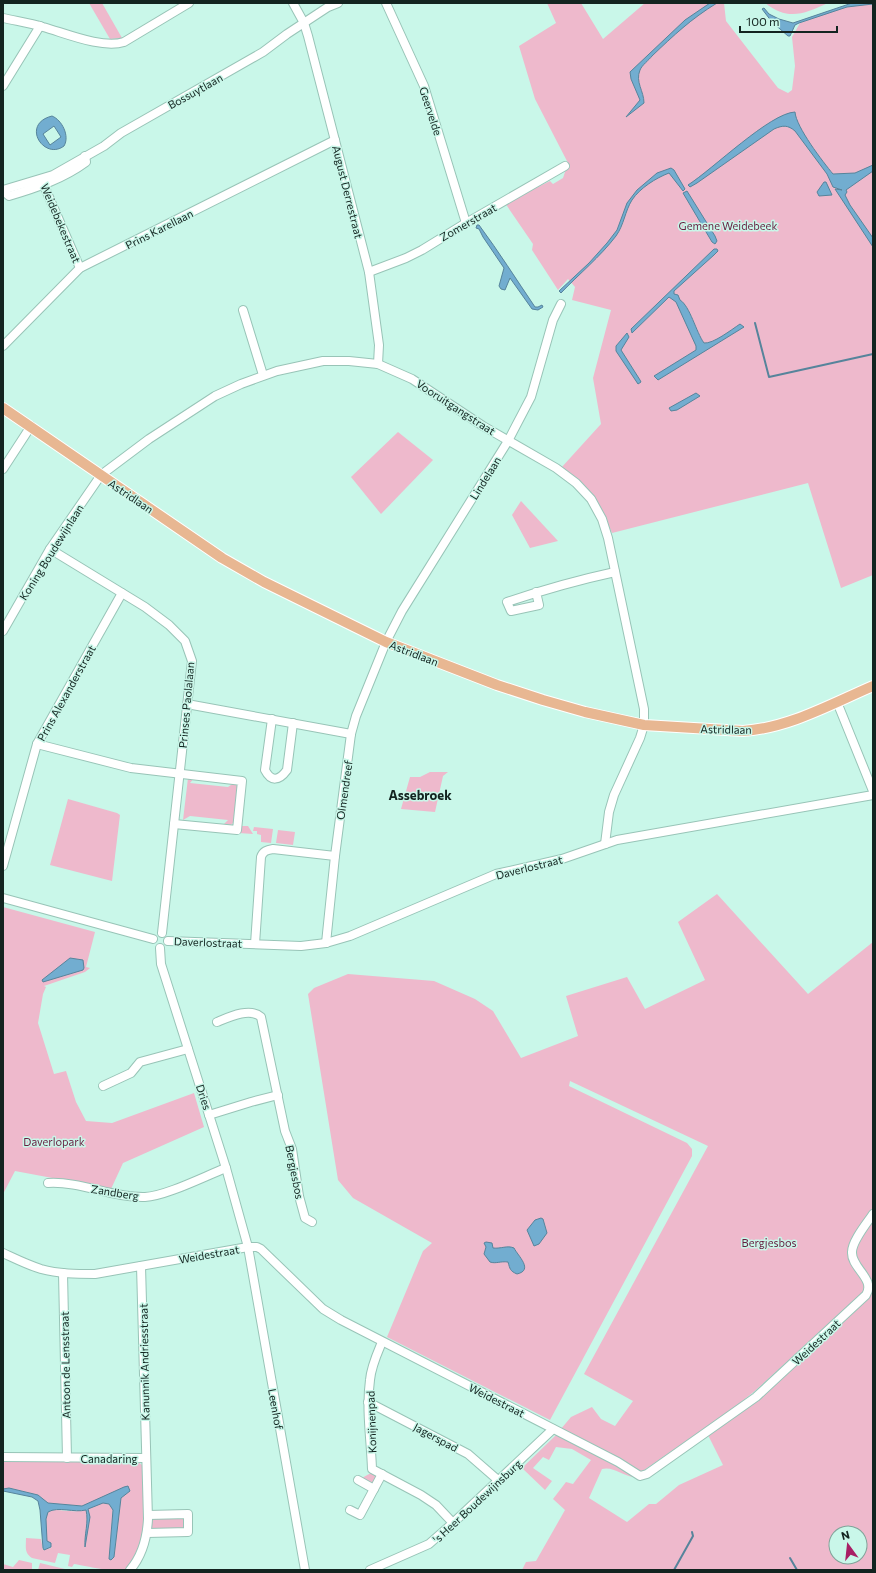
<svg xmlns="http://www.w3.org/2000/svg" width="876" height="1573" viewBox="0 0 876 1573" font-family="Commissioner,sans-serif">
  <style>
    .green { fill: #eeb9cc; fill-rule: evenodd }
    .water { fill: #72add0; stroke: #56849b; fill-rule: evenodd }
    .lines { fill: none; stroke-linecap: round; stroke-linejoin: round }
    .stream { stroke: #56849b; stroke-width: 2 }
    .minor-casing { stroke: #98c4b7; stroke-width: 10 }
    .major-casing { stroke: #fff; stroke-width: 12 }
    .minor { stroke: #fff; stroke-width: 8 }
    .major { stroke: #e8b792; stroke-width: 10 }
    .labels { text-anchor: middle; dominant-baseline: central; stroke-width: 3; stroke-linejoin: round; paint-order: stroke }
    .street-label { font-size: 11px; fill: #132420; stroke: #c9f7e9 }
    .park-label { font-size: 11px; fill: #671e40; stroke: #c9f7e9 }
    .quarter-label { font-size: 13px; font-weight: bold; fill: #132420; stroke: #c9f7e9 }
  </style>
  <rect width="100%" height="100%" fill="#c9f7e9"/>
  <g class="green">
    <polygon points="89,3 102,3 122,38 110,39"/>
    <polygon points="547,3 581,3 603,39 645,3 724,3 726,21 778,88 788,93 792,90 795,66 792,37 800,23 854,3 873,3 873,575 841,588 808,483 612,533 605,517 561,468 601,424 593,378 611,310 572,300 575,287 568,279 558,290 532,250 533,244 505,203 550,181 553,184 563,178 568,163 535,99 519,46 556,23"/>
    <path d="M 765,3 L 828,3 C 804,14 788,21 765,3 Z"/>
    <polygon points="398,432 433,460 381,514 351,477"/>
    <polygon points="521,501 558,541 530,548 512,515"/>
    <polygon points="430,772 448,772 443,776 435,812 401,809 410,777 420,777"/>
    <polygon points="188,778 194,778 190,783 228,787 234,783 238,787 233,823 231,825 224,824 228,820 190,816 183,820"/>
    <polygon points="68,799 117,813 120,815 112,881 50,865"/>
    <polygon points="240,826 248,826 253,834 239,833"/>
    <polygon points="254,827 273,829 271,843 261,842 261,835 257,834 257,831 253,831"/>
    <polygon points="278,830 295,832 293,845 276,843"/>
    <path d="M 717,894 L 808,994 L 873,942 L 873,1209 L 867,1219 L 873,1218 L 873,1283 L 756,1390 L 730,1411 L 634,1477 C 623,1476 613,1466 602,1469 L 589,1498 L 627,1522 L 649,1504 L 656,1504 L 679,1485 L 723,1465 L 708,1435 L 758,1399 L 873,1291 L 873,1570 L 522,1570 L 526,1562 L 536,1561 L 565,1510 L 553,1499 L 566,1482 L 573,1484 L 591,1460 L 572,1449 L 556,1447 L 549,1460 L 543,1457 L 533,1468 L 552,1481 L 545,1490 L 522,1468 L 555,1436 L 571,1417 L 592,1407 L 601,1419 L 615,1426 L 633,1401 L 584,1374 L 708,1146 L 570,1081 L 569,1086 L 687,1143 L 692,1149 L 692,1156 L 550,1420 L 387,1337 L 423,1251 L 432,1243 L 353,1198 L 338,1180 L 308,994 L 314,988 L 348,974 L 434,981 L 475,999 L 493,1011 L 521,1058 L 578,1036 L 566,996 L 627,977 L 645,1009 L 705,980 L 678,922 ZM 836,1533 L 860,1533 L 860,1557 L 836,1557 Z"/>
    <polygon points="3,907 95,932 86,967 90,968 85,972 44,986 46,987 43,994 38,1023 54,1074 66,1071 76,1102 86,1121 112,1123 194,1093 204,1127 123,1163 111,1189 15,1171 3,1194"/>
    <path d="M 3,1461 L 138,1462 L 142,1465 L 143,1470 C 144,1500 148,1533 133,1561 C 132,1564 130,1568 126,1570 C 116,1573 86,1566 74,1564 L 72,1567 L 68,1566 L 70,1555 L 58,1553 L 55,1563 L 32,1558 C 24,1553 26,1547 26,1538 L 41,1539 L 43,1550 L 51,1548 L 51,1544 L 47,1541 C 46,1531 40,1509 56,1510 C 63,1510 71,1512 78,1511 C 87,1511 96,1504 105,1502 L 110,1505 L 113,1508 L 109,1559 L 114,1557 L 121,1498 L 123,1495 L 127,1493 L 97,1500 L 82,1506 L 48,1503 L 38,1495 L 9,1488 L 3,1489 Z"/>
    <polygon points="371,1473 378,1476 373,1485 360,1479"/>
    <polygon points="180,1517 183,1518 185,1523 183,1528 152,1529 151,1519"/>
    <polygon points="19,1560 32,1563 32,1570 3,1570 3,1564 13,1567"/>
    <polygon points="40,1563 69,1570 38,1570"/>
  </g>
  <g class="water">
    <path d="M 710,3 L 717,3 C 691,19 674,35 652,56 C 649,60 642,65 640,70 C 635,82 644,91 644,103 L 626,117 L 640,100 L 631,79 L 630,72 L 685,20 Z"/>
    <polygon points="852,3 873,4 847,7 799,23 795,25 790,36 788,36 772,22 762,9 764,8 769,14 779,19 793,23"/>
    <path d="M 795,112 C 796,127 823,162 833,174 L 855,173 L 873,165 L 873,171 L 846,190 L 847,192 L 845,195 L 850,205 L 873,238 L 873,247 L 835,189 L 842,190 L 833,187 L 827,174 L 795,131 C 788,125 783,125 774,129 L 697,183 L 690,187 L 688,185 C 713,169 770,113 795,112 Z"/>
    <path d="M 52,116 C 62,120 70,136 64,146 C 44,161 20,124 52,116 ZM 54,126 L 61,137 L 50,145 L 43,134 Z"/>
    <path d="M 671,168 L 674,170 L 685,189 L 683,191 L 669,173 C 656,178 640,188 632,200 C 625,211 624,225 616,236 C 600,257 579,274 561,293 L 559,291 L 589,263 L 607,243 L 617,230 L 627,203 L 637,190 L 657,173 Z"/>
    <polygon points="824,182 826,182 832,195 819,196 817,192"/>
    <polygon points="687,191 715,236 717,241 715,244 712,242 683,193"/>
    <path d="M 477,225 L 479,225 C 499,252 516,279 535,307 L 538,307 L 542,305 L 543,307 L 538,310 L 532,309 L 510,278 L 505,290 L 501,289 L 499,286 L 504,268 L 483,237 L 479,229 L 476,228 Z"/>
    <path d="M 714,249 L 717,249 L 718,251 L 714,255 L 674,291 L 674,294 L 678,295 L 680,300 C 690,306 696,332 704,343 C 713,344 731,330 740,324 L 744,327 L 658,380 L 654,376 L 696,350 L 696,346 L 676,302 L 669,297 L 632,333 L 631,329 Z"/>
    <polygon points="627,333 629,337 621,350 640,380 641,382 638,384 616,351 616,346"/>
    <polygon points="696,393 700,396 677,410 671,411 669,408"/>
    <polygon points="70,958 83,960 84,968 83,970 43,982 42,980"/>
    <polygon points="541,1218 543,1219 547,1233 539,1244 534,1246 527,1230 535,1220"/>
    <path d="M 486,1242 L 492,1243 L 493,1248 C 501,1249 507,1245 514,1248 C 518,1256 534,1270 517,1274 C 510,1271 510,1269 508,1262 C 500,1261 496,1264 490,1262 L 484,1254 L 486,1247 L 484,1243 Z"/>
    <path d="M 128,1486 L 130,1491 L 121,1498 L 114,1557 L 111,1560 L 109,1559 L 113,1510 L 109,1504 L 103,1503 L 88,1509 L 90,1517 L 85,1547 C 84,1535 89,1522 86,1510 C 74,1513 58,1506 48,1512 L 46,1519 L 47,1541 L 51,1543 L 51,1547 L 44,1550 L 43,1548 L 40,1510 L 38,1501 L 32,1497 L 3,1491 L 3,1489 L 9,1488 L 38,1495 L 48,1503 L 82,1506 L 124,1487 Z"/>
  </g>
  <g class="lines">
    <g class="stream">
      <polyline points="755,323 769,377 873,354"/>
      <polyline points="790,1558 797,1570"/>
      <polyline points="674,1570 693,1536 692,1532"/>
    </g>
    <g class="minor-casing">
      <g id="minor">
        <polyline points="293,3 304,23 308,36 369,272 379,345 378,364"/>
        <polyline points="386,3 424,86 466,223"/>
        <path d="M 3,18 C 16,21 30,23 43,27 C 65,33 102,49 124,42 L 189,3"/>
        <polyline points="3,86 40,26"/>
        <polyline points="42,181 80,268"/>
        <polyline points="3,190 53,175 104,146 121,133 263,52 287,34 328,7 338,3"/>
        <path d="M 3,191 L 9,196 C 36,188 63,179 86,162 L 85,156"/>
        <polyline points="369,272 406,258 422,250 466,223 565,166"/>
        <polyline points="243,310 263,375"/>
        <polyline points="3,346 80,268 335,140"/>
        <polyline points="3,469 31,426"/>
        <polyline points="50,549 145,607 169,625 185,641 192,661 162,933"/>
        <path d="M 536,592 L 539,605 L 511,611 L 507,602 C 543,590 578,580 615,572"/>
        <polyline points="3,631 50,549 101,475 149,439 215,396 241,384 277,371 323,361 349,361 378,364 412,379 483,426 556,468 576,483 591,499 602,519 608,538 644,709 644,725 640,738 614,795 609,812 605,844"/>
        <polyline points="837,702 873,791"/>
        <polyline points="187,704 351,734"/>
        <path d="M 272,719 L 265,770 C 271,782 279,781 287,770 L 293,723"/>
        <polyline points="37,744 131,768 242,781 237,830 174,824"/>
        <polyline points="3,866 37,744 122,593"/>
        <polyline points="3,898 153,939"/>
        <polyline points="168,941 301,946 326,943 350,936 496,874 562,859 617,840 873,795"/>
        <polyline points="326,943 335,856 351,734 356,716 386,642 402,611 508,441 531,397 553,320 561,304"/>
        <path d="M 255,944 L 261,857 C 263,851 267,850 273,849 L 335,856"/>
        <polyline points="160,948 161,964 226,1168 248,1247 305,1570"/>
        <path d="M 217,1022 C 229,1017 250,1007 261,1017 L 285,1131 L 292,1149 L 299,1196 L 305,1218 L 312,1222"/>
        <polyline points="103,1086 131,1073 140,1062 188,1049"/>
        <polyline points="209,1115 251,1102 278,1095"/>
        <path d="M 48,1183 C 81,1181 112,1198 145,1197 C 166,1196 205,1176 226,1168"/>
        <path d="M 3,1253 C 16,1259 28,1265 41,1269 C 59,1274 77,1274 95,1274 L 248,1247 L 257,1247 L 261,1249 L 323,1309 L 341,1320 L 618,1462 L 640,1476 L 647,1474 L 756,1397 L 866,1295 C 876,1279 851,1268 852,1252 C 852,1241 867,1223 873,1214"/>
        <polyline points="63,1273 67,1458"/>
        <path d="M 382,1342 C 377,1354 371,1367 370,1380 C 366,1409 371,1440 372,1469 L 421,1495 L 436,1505 L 453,1523"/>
        <polyline points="368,1402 468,1454 499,1481"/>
        <polyline points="3,1457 146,1458"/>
        <polyline points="358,1480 374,1489"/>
        <polyline points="350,1510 360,1515 382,1474"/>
        <polyline points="147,1533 188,1532 188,1514 148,1515"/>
        <path d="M 130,1570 C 143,1555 147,1538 148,1519 L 141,1266"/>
        <polyline points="370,1570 429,1544 453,1523 553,1429"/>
      </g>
    </g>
    <g class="major-casing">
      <path id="major" d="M 3,408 L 222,558 L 264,582 L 386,642 L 497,685 L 543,700 L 585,712 L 644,725 L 743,731 C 789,728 831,704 873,686"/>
    </g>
    <use href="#minor" class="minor"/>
    <use href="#major" class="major"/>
  </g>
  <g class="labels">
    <g class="street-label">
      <text transform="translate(195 91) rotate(-29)">Bossuytlaan</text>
      <text transform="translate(431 111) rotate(72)">Geervelde</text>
      <text transform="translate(348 192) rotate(76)">August Derrestraat</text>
      <text transform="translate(468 222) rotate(-30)">Zomerstraat</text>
      <text transform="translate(61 223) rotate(67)">Weidebekestraat</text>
      <text transform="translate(159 229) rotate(-27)">Prins Karellaan</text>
      <text transform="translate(456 407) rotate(33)">Vooruitgangstraat</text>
      <text transform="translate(485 478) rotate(-58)">Lindelaan</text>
      <text transform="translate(131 496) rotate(34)">Astridlaan</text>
      <text transform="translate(51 552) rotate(-58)">Koning Boudewijnlaan</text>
      <text transform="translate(414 653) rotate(21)">Astridlaan</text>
      <text transform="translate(66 693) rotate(-61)">Prins Alexanderstraat</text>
      <text transform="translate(186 705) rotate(-85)">Prinses Paolalaan</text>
      <text transform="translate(726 729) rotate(1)">Astridlaan</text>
      <text transform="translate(344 790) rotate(-82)">Olmendreef</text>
      <text transform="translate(529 867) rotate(-14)">Daverlostraat</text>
      <text transform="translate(208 942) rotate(2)">Daverlostraat</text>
      <text transform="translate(204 1097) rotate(72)">Dries</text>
      <text transform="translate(295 1172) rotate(79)">Bergjesbos</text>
      <text transform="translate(115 1192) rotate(9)">Zandberg</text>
      <text transform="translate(209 1254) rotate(-10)">Weidestraat</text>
      <text transform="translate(816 1342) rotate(-43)">Weidestraat</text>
      <text transform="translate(144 1362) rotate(-91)">Kanunnik Andriesstraat</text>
      <text transform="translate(65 1365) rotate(-91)">Antoon de Lensstraat</text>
      <text transform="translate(497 1400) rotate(27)">Weidestraat</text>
      <text transform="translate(276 1409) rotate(80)">Leenhof</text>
      <text transform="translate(371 1422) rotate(-92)">Konijnenpad</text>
      <text transform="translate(436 1437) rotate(28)">Jagerspad</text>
      <text x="109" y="1458">Canadaring</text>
      <text transform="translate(477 1501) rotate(-43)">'s Heer Boudewijnsburg</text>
    </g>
    <g class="park-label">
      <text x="728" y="225">Gemene Weidebeek</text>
      <text x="54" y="1141">Daverlopark</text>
      <text x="769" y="1242">Bergjesbos</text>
    </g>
    <g class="quarter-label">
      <text x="420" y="795">Assebroek</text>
    </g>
  </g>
  <rect width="876" height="1573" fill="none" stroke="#132420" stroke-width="8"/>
  <g transform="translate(848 1545) rotate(345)"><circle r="19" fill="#c9f7e9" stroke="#80a399"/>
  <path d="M0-3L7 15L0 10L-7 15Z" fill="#a81f65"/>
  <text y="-6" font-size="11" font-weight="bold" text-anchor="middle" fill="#132420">N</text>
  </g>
  <path d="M740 26v6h97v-6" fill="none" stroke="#132420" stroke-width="2"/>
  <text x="746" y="26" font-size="12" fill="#132420" stroke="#c9f7e9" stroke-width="3" paint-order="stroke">100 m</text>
</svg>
